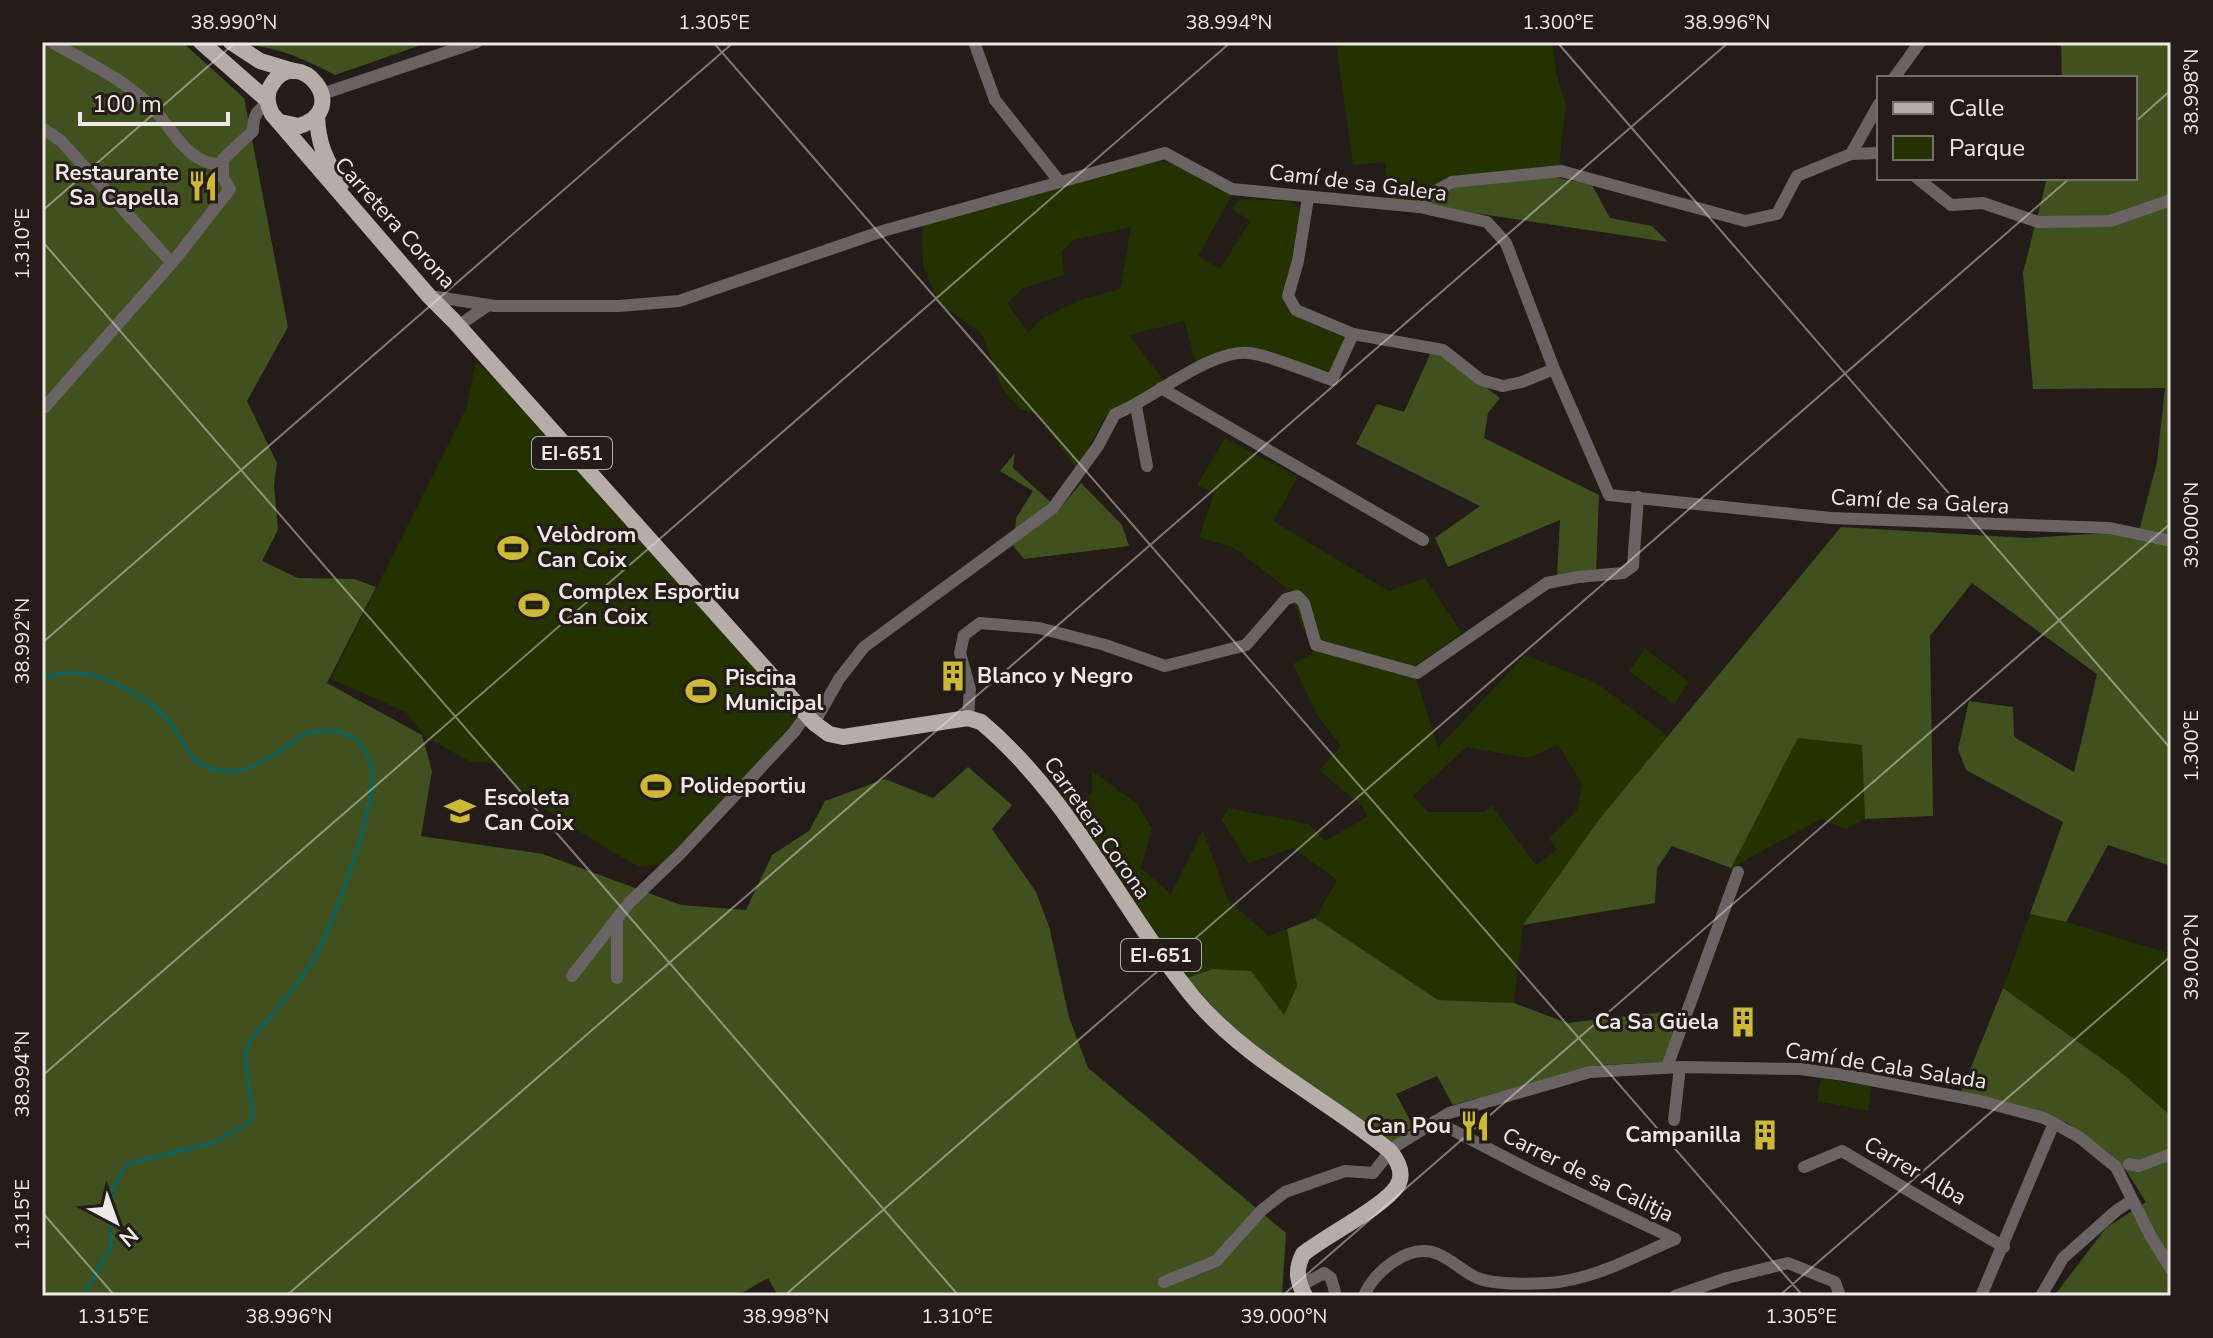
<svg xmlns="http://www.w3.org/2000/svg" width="2213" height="1338" viewBox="0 0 2213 1338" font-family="'Nunito Sans',sans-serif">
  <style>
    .green { fill: #233200; fill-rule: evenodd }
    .forest { fill: #40511f }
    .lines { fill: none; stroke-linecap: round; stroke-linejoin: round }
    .stream { stroke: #066465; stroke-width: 3 }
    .minor { stroke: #696463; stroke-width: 12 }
    .major { stroke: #b6ada9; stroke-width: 16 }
    .ticks { fill: none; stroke: #efe9e6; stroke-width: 2; stroke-opacity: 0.45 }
    .labels { text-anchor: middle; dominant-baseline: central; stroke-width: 6; stroke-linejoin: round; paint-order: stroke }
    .shield { fill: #231c18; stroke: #b2aca8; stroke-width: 2 }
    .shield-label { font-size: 20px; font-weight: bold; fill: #efe9e6 }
    .poi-label { font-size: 22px; font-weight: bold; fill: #efe9e6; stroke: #231c18; text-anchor: start }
    .street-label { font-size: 22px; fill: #efe9e6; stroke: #231c18 }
    .neatline { fill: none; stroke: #efe9e6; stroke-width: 3 }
    .ticks-label { font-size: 20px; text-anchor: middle; fill: #efe9e6 }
  </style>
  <rect width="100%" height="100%" fill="#231c18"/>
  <g class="green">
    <polygon points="1336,42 1553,42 1556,73 1566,104 1559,166 1454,176 1436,185 1417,205 1389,201 1385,162 1353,165"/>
    <path d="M 1153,160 L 1174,164 L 1232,195 L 1198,256 L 1220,269 L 1250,221 L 1232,209 L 1239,199 L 1290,201 L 1302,209 L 1286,297 L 1345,335 L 1347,342 L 1328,375 L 1255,349 L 1197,366 L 1184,321 L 1129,335 L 1165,382 L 1119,407 L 1104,419 L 1077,470 L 1037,414 L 1020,409 L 1002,388 L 982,334 L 939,303 L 923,266 L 922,226 ZM 1131,227 L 1120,289 L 1080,300 L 1041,319 L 1028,333 L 1007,303 L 1022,289 L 1064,275 L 1062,251 L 1074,240 Z"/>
    <polygon points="476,362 498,381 796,713 796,722 663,864 639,867 606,848 532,801 493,762 471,762 424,736 406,712 331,679 466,409"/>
    <path d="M 1225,438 L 1298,477 L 1273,521 L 1389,591 L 1425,578 L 1462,633 L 1413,668 L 1438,748 L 1525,655 L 1596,683 L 1668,736 L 1601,817 L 1523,925 L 1514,1003 L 1438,1000 L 1315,918 L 1337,880 L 1293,848 L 1248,863 L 1222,820 L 1228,808 L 1309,824 L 1325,841 L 1367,817 L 1362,806 L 1319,770 L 1341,746 L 1317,715 L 1293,664 L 1313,653 L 1288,589 L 1234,548 L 1199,537 L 1214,493 L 1197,485 ZM 1558,745 L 1582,784 L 1577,810 L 1549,838 L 1557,850 L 1536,865 L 1492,806 L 1484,812 L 1428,812 L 1413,796 L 1467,747 L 1528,758 Z"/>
    <polygon points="1645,649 1689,682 1674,704 1629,671"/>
    <polygon points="1797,737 1863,745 1865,819 1846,829 1821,819 1731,868"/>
    <polygon points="1092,771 1136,803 1152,828 1141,868 1171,894 1203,830 1228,900 1269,936 1287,929 1297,986 1284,1015 1187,978 1055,790 1065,783 1079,802 1092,793"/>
    <polygon points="2030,914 2066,922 2171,954 2171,1116 2123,1074 2003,988"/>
    <polygon points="1821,1078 1872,1087 1868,1111 1817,1101"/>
  </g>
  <g class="forest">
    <polygon points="42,42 182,42 244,98 288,327 247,401 277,463 274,485 278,530 262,561 298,578 354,579 376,587 327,683 422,735 432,771 421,836 543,854 681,905 746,910 772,855 809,831 825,801 885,779 933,798 968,767 1012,805 992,829 1036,892 1049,926 1069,1017 1088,1068 1286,1233 1282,1296 778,1296 768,1278 737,1296 42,1296"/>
    <path d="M 233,42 L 430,42 L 335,75 C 303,58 272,44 236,45 Z"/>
    <polygon points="2061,42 2171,42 2171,866 2108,845 2066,922 2030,914 2063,822 1966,770 1958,749 1969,701 2013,707 2014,737 2074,772 2097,674 1972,583 1930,636 1933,816 1865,819 1862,745 1798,738 1731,868 1672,846 1657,868 1655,903 1523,925 1601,817 1841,527 2026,538 2139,531 2157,462 2165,388 2033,389 2023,273 2047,178 2135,178 2135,78 2062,78"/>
    <polygon points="1554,177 1592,185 1610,218 1652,226 1668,242 1428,206 1439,195 1454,186"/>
    <polygon points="1431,352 1440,353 1500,398 1488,413 1484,438 1599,495 1596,573 1557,577 1560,520 1448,567 1435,538 1480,506 1356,444 1377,404 1404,412"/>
    <polygon points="1015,453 1013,468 1053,504 1015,533 1016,518 1033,491 1000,471"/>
    <polygon points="1081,483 1122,525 1129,546 1024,559 1012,544 1059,510"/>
    <polygon points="1315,918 1438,1000 1514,1003 1567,1023 1683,1010 1664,1062 1599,1065 1453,1105 1437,1076 1396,1094 1413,1126 1391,1144 1237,1034 1187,978 1213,969 1251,971 1284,1015 1297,986 1287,929"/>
    <polygon points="2003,988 2123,1074 2171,1116 2171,1296 2054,1296 2106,1228 2146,1202 2127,1172 2106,1151 2066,1122 1961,1092"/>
  </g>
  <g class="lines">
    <path class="stream" d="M 42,680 C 80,658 140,690 167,719 C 180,733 186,758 205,766 C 244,784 272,754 303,735 C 308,732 315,732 321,731 C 342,728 359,737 369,758 C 384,792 334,921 316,955 C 299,986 271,1015 249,1042 L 245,1055 L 253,1117 L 249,1123 L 212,1143 L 127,1164 L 112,1188 L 111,1247 L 83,1296"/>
    <g class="minor">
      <path d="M 52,42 C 87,63 129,81 156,112 C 175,133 190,166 222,164"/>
      <polyline points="974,42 995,100 1059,181"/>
      <polyline points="1894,78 1920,42"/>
      <polyline points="322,94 477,42"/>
      <polyline points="42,128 61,141 172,263"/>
      <polyline points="1851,154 1879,104"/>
      <polyline points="1917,178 1951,205 1983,203 2038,222 2110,221 2171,200"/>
      <polyline points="1308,198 1298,261 1288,296 1296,310 1353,334 1443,350 1481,380 1503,386 1522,382 1554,369"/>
      <polyline points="1419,207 1434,192 1452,182 1561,171 1745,221 1777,214 1797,176 1851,154 1879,153"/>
      <polyline points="437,297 495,306 619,306 679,301 886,230 1165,153 1232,189 1419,207 1487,222 1506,243 1554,369 1609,495 1831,518 2110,528 2171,541"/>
      <polyline points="458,326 487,306"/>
      <polyline points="1161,388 1423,540"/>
      <path d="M 42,406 L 45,407 L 176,258 L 230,189 L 223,178 L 223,159 L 253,131 C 253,117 256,111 267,104"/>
      <polyline points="1136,406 1147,466"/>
      <polyline points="968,718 970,689 960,653 964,635 980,623 1039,628 1105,645 1165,666 1246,645 1286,599 1297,596 1304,603 1316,645 1417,673 1547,583 1578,577 1623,573 1633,566 1638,497"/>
      <path d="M 814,723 L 839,679 L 864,647 L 1053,508 L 1098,446 L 1115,414 C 1152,400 1209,349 1249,353 C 1270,355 1310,373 1332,380 L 1353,334"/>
      <polyline points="572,976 629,903 680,854 794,732 807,714"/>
      <polyline points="617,978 617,918"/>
      <polyline points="1667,1067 1738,872"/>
      <polyline points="1674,1120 1680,1067"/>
      <polyline points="1435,1121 1534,1172 1675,1239"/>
      <polyline points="2129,1164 2139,1166 2171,1154"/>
      <polyline points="1804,1167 1842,1151 2004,1247"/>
      <polyline points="1164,1282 1216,1261 1262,1210 1285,1192 1345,1171 1373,1173 1393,1148 1449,1113 1590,1072 1680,1067 1800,1069 1845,1075 1980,1101 2044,1118 2079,1137 2116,1167 2150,1235 2171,1269"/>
      <polyline points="1300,1286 1324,1273 1331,1278 1336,1296"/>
      <path d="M 1364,1296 C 1374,1271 1410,1242 1438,1254 C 1453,1260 1465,1274 1480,1279 C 1499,1285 1528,1284 1548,1283 C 1593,1280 1634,1257 1675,1239"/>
      <polyline points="1675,1296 1727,1278 1788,1263 1835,1282 1840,1296"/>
      <polyline points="1981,1296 2054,1123"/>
      <polyline points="2041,1296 2063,1258 2117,1210 2131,1201"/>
    </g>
    <g class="major">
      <polyline points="201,42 267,100"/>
      <polyline points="231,42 260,61 293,71"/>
      <path d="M 317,116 C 318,142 325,162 342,183"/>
      <path d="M 280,122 L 299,126 C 354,109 298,43 272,84 C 265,94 267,104 272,114 L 428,295 L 454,321 L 814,723 L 829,734 L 843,737 L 968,718 L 981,722 C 1071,797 1120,908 1193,997 C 1246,1061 1326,1098 1390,1151 C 1398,1161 1405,1174 1397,1186 C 1385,1206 1325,1236 1303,1254 C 1295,1270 1297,1281 1305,1296"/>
    </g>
  </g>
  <path class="ticks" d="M 713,42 L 1803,1296M 1557,42 L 2171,749M 2135,122 L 2171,90M 42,211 L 236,42M 42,241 L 959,1296M 42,643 L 734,42M 42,1076 L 1231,42M 42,1212 L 115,1296M 286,1296 L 1729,42M 784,1296 L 2070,178M 1282,1296 L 2171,523M 1779,1296 L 2171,956"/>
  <defs>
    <g id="restaurant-bare" transform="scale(2.4)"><path d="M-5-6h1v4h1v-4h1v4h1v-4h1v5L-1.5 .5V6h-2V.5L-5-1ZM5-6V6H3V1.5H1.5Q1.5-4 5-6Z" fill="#ccb938" stroke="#231c18" stroke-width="2.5" paint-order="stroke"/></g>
    <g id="stadium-bare" transform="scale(2.4)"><path d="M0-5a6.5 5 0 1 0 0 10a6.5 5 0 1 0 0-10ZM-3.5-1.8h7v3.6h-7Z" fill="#ccb938" stroke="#231c18" stroke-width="2.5" paint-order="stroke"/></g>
    <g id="building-bare" transform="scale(2.4)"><path d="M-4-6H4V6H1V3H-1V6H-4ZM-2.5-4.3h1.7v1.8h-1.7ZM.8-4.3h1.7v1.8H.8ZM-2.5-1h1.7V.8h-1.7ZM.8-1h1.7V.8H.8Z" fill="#ccb938" stroke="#231c18" stroke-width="2.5" paint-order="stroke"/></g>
    <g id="school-bare" transform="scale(2.4)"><path d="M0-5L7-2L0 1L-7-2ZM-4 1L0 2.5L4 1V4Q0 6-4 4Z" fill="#ccb938" stroke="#231c18" stroke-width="2.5" paint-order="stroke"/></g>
  </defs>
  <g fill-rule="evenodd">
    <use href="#restaurant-bare" x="203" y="186"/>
    <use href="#stadium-bare" x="513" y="548"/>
    <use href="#stadium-bare" x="534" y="605"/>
    <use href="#building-bare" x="953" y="676"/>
    <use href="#stadium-bare" x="701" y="691"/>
    <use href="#stadium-bare" x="656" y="786"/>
    <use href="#school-bare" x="460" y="811"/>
    <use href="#building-bare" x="1743" y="1022"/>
    <use href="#restaurant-bare" x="1475" y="1126"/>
    <use href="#building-bare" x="1765" y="1135"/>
  </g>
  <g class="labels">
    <g class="shield">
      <rect x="532" y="437" width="80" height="32" rx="6"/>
      <rect x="1121" y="939" width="80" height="32" rx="6"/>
    </g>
    <g class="shield-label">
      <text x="572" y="453">EI-651</text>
      <text x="1161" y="955">EI-651</text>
    </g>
    <g class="poi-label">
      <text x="179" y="173" text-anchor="end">Restaurante<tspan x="179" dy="25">Sa Capella</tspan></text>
      <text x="537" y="535">Velòdrom<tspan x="537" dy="25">Can Coix</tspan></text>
      <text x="558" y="592">Complex Esportiu<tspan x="558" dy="25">Can Coix</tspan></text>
      <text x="977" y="676">Blanco y Negro</text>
      <text x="725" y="678">Piscina<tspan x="725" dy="25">Municipal</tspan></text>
      <text x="680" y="786">Polideportiu</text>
      <text x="484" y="798">Escoleta<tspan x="484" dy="25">Can Coix</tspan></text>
      <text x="1719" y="1022" text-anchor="end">Ca Sa Güela</text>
      <text x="1451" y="1126" text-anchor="end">Can Pou</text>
      <text x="1741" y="1135" text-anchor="end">Campanilla</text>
    </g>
    <g class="street-label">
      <text transform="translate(1358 183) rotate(7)">Camí de sa Galera</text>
      <text transform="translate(395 223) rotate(48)">Carretera Corona</text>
      <text transform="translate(1920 502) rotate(3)">Camí de sa Galera</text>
      <text transform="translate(1097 828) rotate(55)">Carretera Corona</text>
      <text transform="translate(1886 1066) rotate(9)">Camí de Cala Salada</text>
      <text transform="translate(1915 1171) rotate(30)">Carrer Alba</text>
      <text transform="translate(1588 1175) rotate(26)">Carrer de sa Calitja</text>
    </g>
  </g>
  <rect width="2213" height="1338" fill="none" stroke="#231c18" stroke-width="88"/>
  <rect x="1877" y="76" width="260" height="104" fill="#231c18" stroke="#756e6a" stroke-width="2"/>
  <rect x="1893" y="102" width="40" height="12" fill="#b6ada9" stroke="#756e6a" stroke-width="2"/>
  <text x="1949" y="116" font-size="24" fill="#efe9e6">Calle</text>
  <rect x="1893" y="136" width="40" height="24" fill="#233200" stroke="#756e6a" stroke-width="2"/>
  <text x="1949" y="156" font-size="24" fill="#efe9e6">Parque</text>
  <g transform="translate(116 1222) rotate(139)" stroke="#231c18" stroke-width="6" paint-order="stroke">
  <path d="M0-6L14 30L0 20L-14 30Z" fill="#efe9e6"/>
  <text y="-12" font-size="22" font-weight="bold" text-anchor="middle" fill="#efe9e6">N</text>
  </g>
  <path d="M80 112v12h148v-12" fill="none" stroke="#efe9e6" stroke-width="4"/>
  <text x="92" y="112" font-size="24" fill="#efe9e6" stroke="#231c18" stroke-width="6" paint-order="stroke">100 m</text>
  <rect x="44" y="44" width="2125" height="1250" class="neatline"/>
  <g class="ticks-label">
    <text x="234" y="29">38.990°N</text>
    <text x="714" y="29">1.305°E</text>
    <text x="1229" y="29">38.994°N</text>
    <text x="1558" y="29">1.300°E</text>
    <text x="1727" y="29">38.996°N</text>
    <text transform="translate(2191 92) rotate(-90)" y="7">38.998°N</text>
    <text transform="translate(22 244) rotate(-90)" y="7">1.310°E</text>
    <text transform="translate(2191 525) rotate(-90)" y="7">39.000°N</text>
    <text transform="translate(22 641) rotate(-90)" y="7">38.992°N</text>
    <text transform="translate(2191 746) rotate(-90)" y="7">1.300°E</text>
    <text transform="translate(2191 957) rotate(-90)" y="7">39.002°N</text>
    <text transform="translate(22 1074) rotate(-90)" y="7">38.994°N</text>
    <text transform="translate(22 1215) rotate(-90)" y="7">1.315°E</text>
    <text x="113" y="1323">1.315°E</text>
    <text x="289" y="1323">38.996°N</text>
    <text x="786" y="1323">38.998°N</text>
    <text x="957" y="1323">1.310°E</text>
    <text x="1284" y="1323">39.000°N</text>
    <text x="1801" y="1323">1.305°E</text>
  </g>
</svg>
